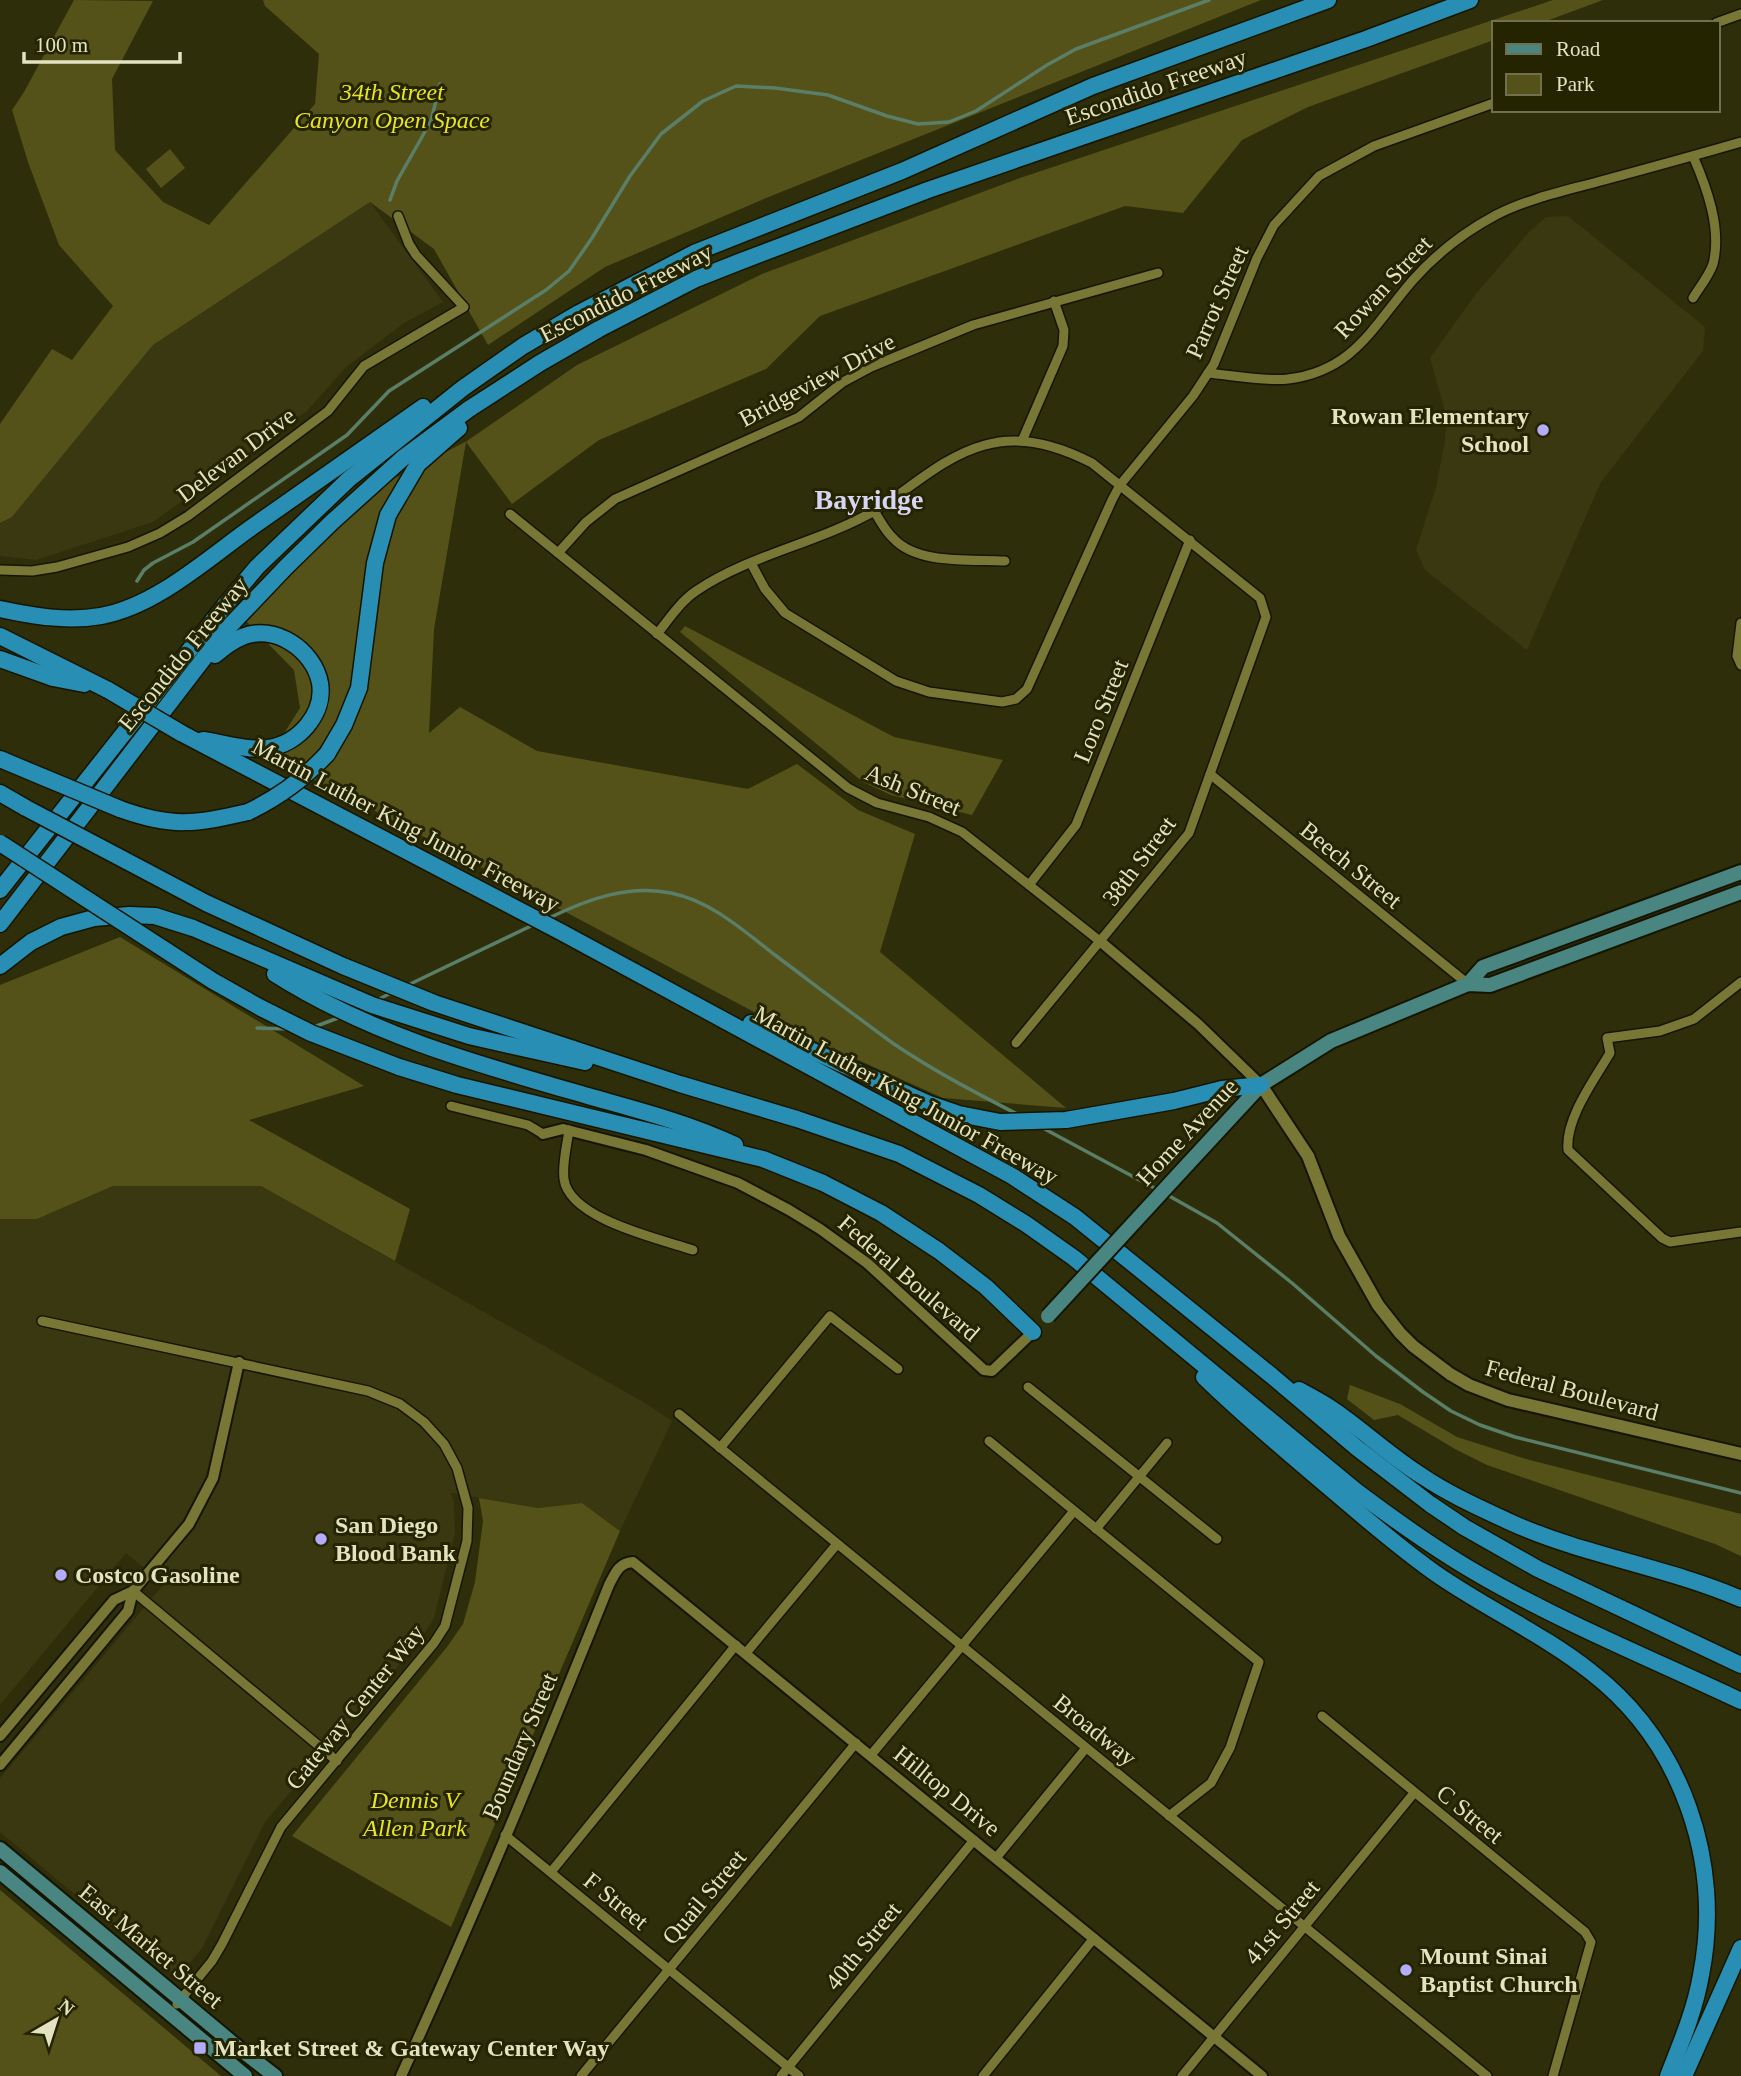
<svg xmlns="http://www.w3.org/2000/svg" width="1741" height="2076" viewBox="0 0 1741 2076" font-family="'Times New Roman',serif">
  <style>
    .built { fill: #393810 }
    .green { fill: #545219 }
    .lines { fill: none; stroke-linecap: round; stroke-linejoin: round }
    .stream { stroke: #5a7e67; stroke-width: 3.5 }
    .minor-casing { stroke: #161503; stroke-width: 12 }
    .tertiary-casing { stroke: #161503; stroke-width: 14 }
    .secondary-casing { stroke: #161503; stroke-width: 16 }
    .primary-casing { stroke: #161503; stroke-width: 18 }
    .motorway-casing { stroke: #161503; stroke-width: 19 }
    .minor { stroke: #797735; stroke-width: 9 }
    .tertiary { stroke: #797735; stroke-width: 10 }
    .secondary { stroke: #797735; stroke-width: 12 }
    .primary { stroke: #498581; stroke-width: 14 }
    .motorway { stroke: #298eb3; stroke-width: 16 }
    .primary-bridge-casing { stroke: #161503; stroke-width: 18; stroke-linecap: butt }
    .motorway-bridge-casing { stroke: #161503; stroke-width: 19; stroke-linecap: butt }
    .primary-bridge { stroke: #498581; stroke-width: 14 }
    .motorway-bridge { stroke: #298eb3; stroke-width: 16 }
    .poi-dot { fill: #b3adf9; stroke: #252401; stroke-width: 2.5 }
    .labels { text-anchor: middle; dominant-baseline: central; stroke-width: 6; stroke-linejoin: round; paint-order: stroke }
    .street-label { font-size: 24px; fill: #e3e3c1; stroke: #252401 }
    .park-label { font-size: 24px; font-style: italic; fill: #eae427; stroke: #252401 }
    .poi-label { font-size: 24px; font-weight: bold; fill: #e3e3c1; stroke: #252401; text-anchor: start }
    .quarter-label { font-size: 28px; font-weight: bold; fill: #d7d5f3; stroke: #252401 }
  </style>
  <rect width="100%" height="100%" fill="#2f2e0a"/>
  <g class="built">
    <polygon points="370,202 443,302 404,323 346,367 307,411 153,522 36,560 0,556 0,523 12,517 153,345"/>
    <polygon points="1568,216 1705,327 1703,351 1601,482 1527,650 1425,570 1416,550 1436,487 1445,441 1447,418 1430,358 1475,295 1530,231 1546,217"/>
    <polygon points="113,1186 261,1186 645,1403 672,1421 620,1531 582,1503 538,1508 451,1493 454,1502 455,1533 434,1618 420,1640 265,1822 202,1948 183,1971 168,1972 0,1832 0,1778 164,1584 126,1553 0,1705 0,1219 37,1219"/>
  </g>
  <g class="green">
    <polygon points="74,0 153,1 112,79 115,150 163,202 209,225 315,104 319,54 265,6 263,0 1261,0 771,196 605,267 488,345 434,249 370,202 153,345 12,517 0,523 0,424 52,349 72,360 113,306 59,245 28,162 12,110 24,92"/>
    <polygon points="1553,0 1603,0 1541,23 1494,23 1494,40 1308,107 1242,140 1183,213 1125,206 820,316 766,369 599,440 512,504 466,442 434,629 429,733 460,707 537,751 748,789 797,764 858,810 915,834 880,952 1066,1108 943,1098 773,1022 324,784 266,762 300,708 294,670 246,621 335,529 393,479 467,441 577,365 762,274 1020,178"/>
    <polygon points="170,149 185,168 161,188 146,169"/>
    <polygon points="685,626 894,737 1003,760 972,815 891,795 863,782 680,632"/>
    <polygon points="120,937 364,1086 249,1120 410,1209 395,1261 261,1186 113,1186 37,1219 0,1219 0,985"/>
    <polygon points="1350,1385 1400,1404 1457,1437 1526,1459 1741,1514 1741,1556 1715,1544 1487,1465 1455,1449 1398,1415 1374,1420 1347,1399"/>
    <polygon points="479,1498 538,1508 582,1503 620,1531 451,1927 292,1836 447,1647 463,1624 475,1582 483,1521"/>
    <polygon points="0,1890 221,2076 0,2076"/>
  </g>
  <g class="lines">
    <g class="stream">
      <polyline points="390,200 397,181 431,121 440,84"/>
      <polyline points="137,581 144,570 153,563 193,542 347,435 389,391 546,290 569,271 592,238 630,176 661,134 703,101 736,86 775,88 828,95 887,116 918,124 949,122 976,111 1047,65 1076,49 1209,0"/>
      <path d="M 549,918 C 586,900 628,884 671,893 C 711,901 744,931 775,955 C 815,985 854,1015 894,1044 C 934,1071 976,1093 1019,1115"/>
      <polyline points="406,986 535,924"/>
      <polyline points="375,1001 393,992"/>
      <polyline points="314,1027 343,1016"/>
      <polyline points="257,1028 289,1029"/>
      <polyline points="1041,1127 1158,1190"/>
      <polyline points="1164,1193 1217,1223 1292,1283 1376,1356 1423,1392 1451,1411 1480,1425 1515,1437 1741,1493"/>
    </g>
    <g class="minor-casing">
      <g id="minor">
        <polyline points="1716,23 1741,14"/>
        <path d="M 1693,298 C 1699,288 1709,276 1713,264 C 1722,229 1707,188 1693,156"/>
        <path d="M 1208,373 C 1230,375 1267,382 1288,379 C 1354,371 1373,326 1413,280 C 1437,253 1464,232 1496,215 C 1527,199 1564,191 1597,182 C 1645,169 1693,156 1741,142"/>
        <polyline points="1022,441 1063,346 1064,330 1054,301"/>
        <path d="M 874,511 C 880,520 885,531 893,538 C 917,565 971,559 1005,561"/>
        <polyline points="510,514 848,788 877,803 929,817 962,832 1101,942"/>
        <polyline points="558,553 586,522 615,499 799,417 843,382 871,367 973,325 1158,273"/>
        <polyline points="751,563 765,589 785,613 896,681 929,692 1002,702 1016,699 1027,689 1112,500 1120,485 1193,396 1214,364 1257,258 1274,225 1319,176 1374,146 1494,103"/>
        <polyline points="0,570 32,571 57,567 128,547 160,533 188,516 328,411 364,366 464,307 416,255 409,244 398,216"/>
        <polyline points="1741,623 1737,656 1741,665"/>
        <path d="M 657,634 C 669,619 680,602 696,591 C 751,554 819,543 876,510 C 911,488 944,456 985,445 C 1022,434 1059,446 1092,463 L 1260,598 L 1266,617 L 1189,833 L 1016,1043"/>
        <polyline points="1210,774 1468,984"/>
        <polyline points="1029,885 1076,825 1190,540"/>
        <path d="M 1741,982 L 1694,1019 L 1660,1031 L 1607,1038 L 1610,1053 C 1594,1080 1565,1119 1568,1150 L 1662,1238 L 1670,1242 L 1741,1232"/>
        <polyline points="451,1106 528,1125 543,1134"/>
        <path d="M 569,1130 C 567,1145 562,1164 564,1179 C 569,1219 660,1239 693,1250"/>
        <polyline points="42,1321 368,1391 400,1404 424,1422 444,1444 457,1468 468,1508 467,1541 445,1626 434,1643 281,1827 222,1944 212,1961 177,2004"/>
        <polyline points="1028,1387 1217,1539"/>
        <polyline points="679,1414 1487,2076"/>
        <polyline points="989,1441 1259,1662 1230,1748 1211,1783 1169,1816"/>
        <polyline points="720,1448 830,1316 898,1369"/>
        <polyline points="1096,1529 1167,1443"/>
        <polyline points="133,1591 337,1761"/>
        <polyline points="746,1653 837,1544"/>
        <polyline points="1322,1716 1585,1932 1591,1942 1553,2076"/>
        <polyline points="871,1755 1074,1511"/>
        <polyline points="505,1835 799,2076"/>
        <polyline points="996,1858 1086,1748"/>
        <polyline points="551,1872 736,1645"/>
        <polyline points="581,2076 856,1743"/>
        <polyline points="781,2076 974,1840"/>
        <polyline points="983,2076 1094,1938"/>
        <polyline points="1182,2076 1414,1793"/>
      </g>
    </g>
    <g class="tertiary-casing">
      <g id="tertiary">
        <polyline points="1101,942 1198,1024 1261,1085"/>
        <polyline points="543,1134 563,1129 646,1150 738,1183 789,1210 820,1229 867,1263 984,1370 992,1371 1033,1332"/>
        <polyline points="0,1736 114,1600 133,1591 189,1524 213,1478 239,1362"/>
        <polyline points="0,1765 128,1611 133,1591"/>
        <path d="M 401,2076 C 475,1914 543,1750 609,1585 C 615,1574 618,1563 633,1562 L 1262,2076"/>
      </g>
    </g>
    <g class="secondary-casing">
      <polyline id="secondary" points="1261,1085 1308,1156 1339,1236 1378,1305 1400,1333 1413,1346 1450,1374 1469,1385 1508,1400 1741,1454"/>
    </g>
    <g class="primary-casing">
      <g id="primary">
        <polyline points="1468,984 1483,967 1741,872"/>
        <polyline points="1187,1165 1261,1085 1331,1041 1468,984 1490,985 1741,892"/>
        <polyline points="0,1849 236,2046 275,2076"/>
        <polyline points="0,1872 245,2076"/>
      </g>
    </g>
    <g class="motorway-casing">
      <g id="motorway">
        <path d="M 0,609 C 34,616 66,622 101,616 C 156,606 207,559 252,527 C 309,487 366,447 423,407"/>
        <polyline points="0,636 108,690"/>
        <polyline points="0,659 53,678 84,684"/>
        <polyline points="181,733 561,932 1012,1176 1075,1217 1272,1376 1357,1448 1430,1504 1464,1527 1538,1569 1741,1665"/>
        <path d="M 203,740 C 223,743 248,751 268,748 C 298,744 325,714 320,683 C 314,650 274,623 242,637 C 232,641 223,648 215,655"/>
        <polyline points="327,754 344,725 359,688 375,563 388,515 418,464 459,428"/>
        <polyline points="0,759 43,777"/>
        <polyline points="0,793 26,808"/>
        <path d="M 120,809 C 172,828 195,824 248,812"/>
        <path d="M 98,846 L 206,903 L 343,966 L 434,1003 L 680,1084 L 797,1119 L 899,1154 L 979,1195 L 1026,1224 L 1074,1258 L 1356,1491 C 1396,1521 1436,1550 1480,1575 C 1563,1623 1654,1660 1741,1701"/>
        <polyline points="0,890 226,604 257,567 349,479 463,388 523,346 579,313 694,253 902,171 1093,86 1328,0"/>
        <polyline points="0,924 224,632 286,567 332,522 403,458 469,409 540,363 599,329 696,279 739,262 928,190 1366,39 1470,0"/>
        <polyline points="0,966 31,942 61,927 94,918 129,915 155,916 193,928 372,1005 469,1036 585,1062"/>
        <path d="M 275,974 C 371,1035 480,1065 588,1096 C 637,1110 689,1123 735,1145"/>
        <polyline points="751,1023 927,1103 959,1114 1000,1122 1066,1120 1174,1101 1222,1089 1261,1085"/>
        <polyline points="399,1067 457,1085 763,1159 823,1183 881,1213 939,1251 986,1287 1033,1332"/>
        <path d="M 1204,1377 C 1241,1413 1280,1446 1319,1479 C 1357,1511 1394,1544 1435,1573 C 1485,1608 1543,1634 1591,1672 C 1683,1743 1723,1863 1701,1975 C 1695,2010 1681,2043 1668,2076"/>
        <path d="M 1299,1390 C 1310,1396 1322,1402 1332,1409 C 1363,1430 1390,1456 1422,1476 C 1450,1495 1482,1509 1512,1523 C 1586,1556 1667,1567 1741,1599"/>
        <polyline points="1684,2076 1741,1948"/>
      </g>
    </g>
    <use href="#minor" class="minor"/>
    <use href="#tertiary" class="tertiary"/>
    <use href="#secondary" class="secondary"/>
    <use href="#primary" class="primary"/>
    <use href="#motorway" class="motorway"/>
    <g class="primary-bridge-casing">
      <polyline id="primary-bridge" points="1048,1316 1187,1165"/>
    </g>
    <g class="motorway-bridge-casing">
      <g id="motorway-bridge">
        <polyline points="108,690 181,733"/>
        <polyline points="43,777 120,809"/>
        <polyline points="26,808 98,846"/>
        <path d="M 248,812 C 279,797 303,780 327,754"/>
        <polyline points="0,843 213,981 261,1008 311,1033 399,1067"/>
      </g>
    </g>
    <use href="#primary-bridge" class="primary-bridge"/>
    <use href="#motorway-bridge" class="motorway-bridge"/>
  </g>
  <g class="poi-dot">
    <circle cx="1543" cy="430" r="7"/>
    <circle cx="321" cy="1539" r="7"/>
    <circle cx="61" cy="1575" r="7"/>
    <circle cx="1406" cy="1970" r="7"/>
    <rect x="193" y="2041" width="14" height="14" rx="3.5"/>
  </g>
  <g class="labels">
    <g class="street-label">
      <text transform="translate(1156 87) rotate(-19)">Escondido Freeway</text>
      <text transform="translate(1383 287) rotate(-47)">Rowan Street</text>
      <text transform="translate(626 293) rotate(-27)">Escondido Freeway</text>
      <text transform="translate(1217 302) rotate(-66)">Parrot Street</text>
      <text transform="translate(817 380) rotate(-28)">Bridgeview Drive</text>
      <text transform="translate(236 455) rotate(-37)">Delevan Drive</text>
      <text transform="translate(183 654) rotate(-51)">Escondido Freeway</text>
      <text transform="translate(1101 711) rotate(-68)">Loro Street</text>
      <text transform="translate(913 790) rotate(22)">Ash Street</text>
      <text transform="translate(406 825) rotate(28)">Martin Luther King Junior Freeway</text>
      <text transform="translate(1139 861) rotate(-53)">38th Street</text>
      <text transform="translate(1351 865) rotate(39)">Beech Street</text>
      <text transform="translate(906 1095) rotate(29)">Martin Luther King Junior Freeway</text>
      <text transform="translate(1187 1132) rotate(-47)">Home Avenue</text>
      <text transform="translate(909 1278) rotate(41)">Federal Boulevard</text>
      <text transform="translate(1572 1390) rotate(15)">Federal Boulevard</text>
      <text transform="translate(355 1707) rotate(-51)">Gateway Center Way</text>
      <text transform="translate(1095 1730) rotate(39)">Broadway</text>
      <text transform="translate(520 1746) rotate(-67)">Boundary Street</text>
      <text transform="translate(947 1791) rotate(39)">Hilltop Drive</text>
      <text transform="translate(1470 1814) rotate(39)">C Street</text>
      <text transform="translate(704 1897) rotate(-50)">Quail Street</text>
      <text transform="translate(616 1901) rotate(39)">F Street</text>
      <text transform="translate(1282 1922) rotate(-50)">41st Street</text>
      <text transform="translate(151 1946) rotate(40)">East Market Street</text>
      <text transform="translate(863 1946) rotate(-51)">40th Street</text>
    </g>
    <g class="park-label">
      <text x="392" y="92">34th Street<tspan x="392" dy="28">Canyon Open Space</tspan></text>
      <text x="415" y="1800">Dennis V<tspan x="415" dy="28">Allen Park</tspan></text>
    </g>
    <g class="poi-label">
      <text x="1529" y="416" text-anchor="end">Rowan Elementary<tspan x="1529" dy="28">School</tspan></text>
      <text x="335" y="1525">San Diego<tspan x="335" dy="28">Blood Bank</tspan></text>
      <text x="75" y="1575">Costco Gasoline</text>
      <text x="1420" y="1956">Mount Sinai<tspan x="1420" dy="28">Baptist Church</tspan></text>
      <text x="214" y="2048">Market Street &amp; Gateway Center Way</text>
    </g>
    <g class="quarter-label">
      <text x="869" y="499">Bayridge</text>
    </g>
  </g>
  <rect x="1492" y="21" width="228" height="91" fill="#252401" stroke="#71704e" stroke-width="2"/>
  <rect x="1506" y="44" width="35" height="10" fill="#498581" stroke="#71704e" stroke-width="2"/>
  <text x="1556" y="56" font-size="21" fill="#e3e3c1">Road</text>
  <rect x="1506" y="74" width="35" height="21" fill="#545219" stroke="#71704e" stroke-width="2"/>
  <text x="1556" y="91" font-size="21" fill="#e3e3c1">Park</text>
  <g transform="translate(56 2020) rotate(39)" stroke="#252401" stroke-width="5" paint-order="stroke">
  <path d="M0-5L12 26L0 18L-12 26Z" fill="#e3e3c1"/>
  <text y="-10" font-size="19" font-weight="bold" text-anchor="middle" fill="#e3e3c1">N</text>
  </g>
  <path d="M24 52v10h156v-10" fill="none" stroke="#e3e3c1" stroke-width="3.5"/>
  <text x="35" y="52" font-size="21" fill="#e3e3c1" stroke="#252401" stroke-width="5" paint-order="stroke">100 m</text>
</svg>
